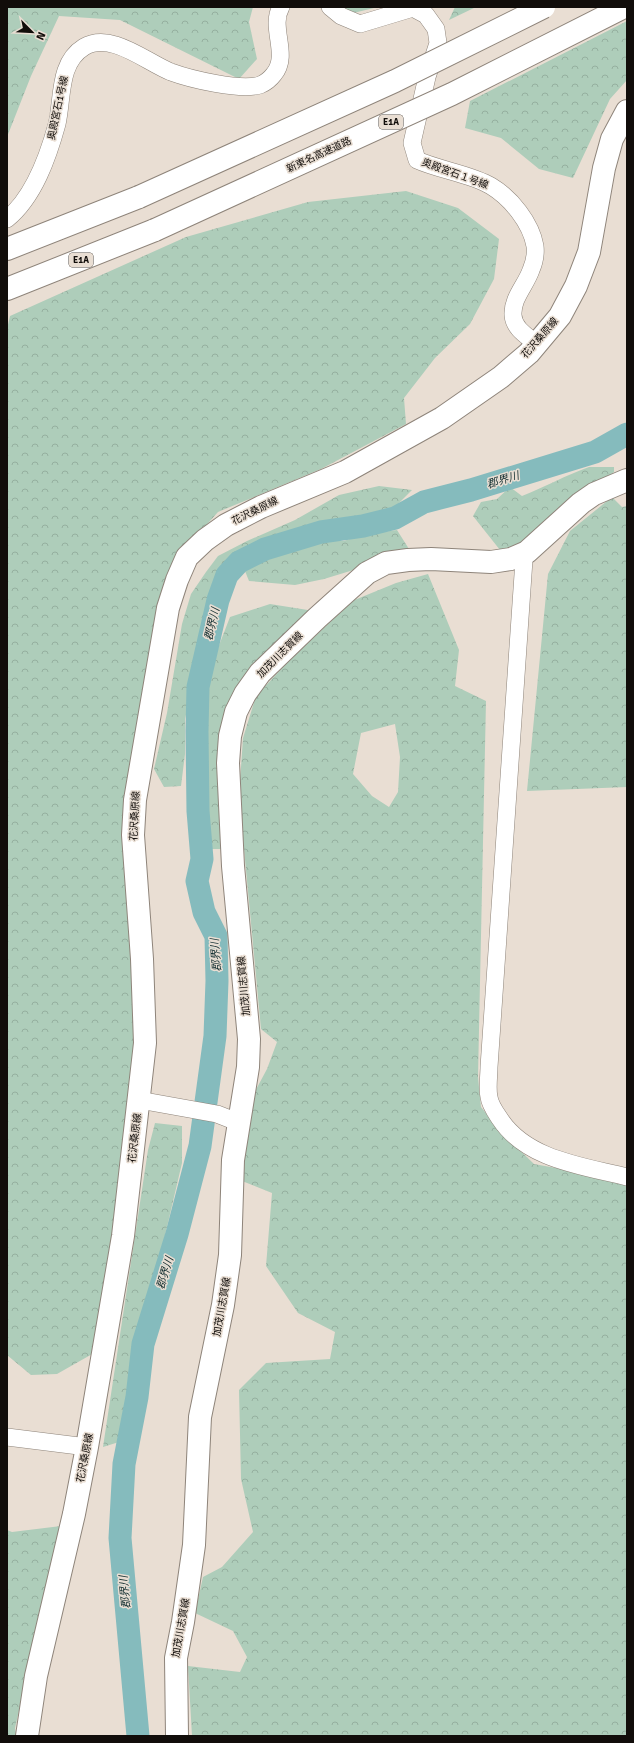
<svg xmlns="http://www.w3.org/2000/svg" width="634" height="1743" viewBox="0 0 634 1743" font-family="Signika,'Noto Sans JP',sans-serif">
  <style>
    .forest { fill: url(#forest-crowns); fill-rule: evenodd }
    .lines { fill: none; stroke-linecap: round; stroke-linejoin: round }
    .river { stroke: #85bbbd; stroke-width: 23 }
    .minor-casing { stroke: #8e847a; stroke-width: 18 }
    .major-casing { stroke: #8e847a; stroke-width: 24 }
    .highway-casing { stroke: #8e847a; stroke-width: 24 }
    .minor { stroke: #fff; stroke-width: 17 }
    .major { stroke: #fff; stroke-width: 22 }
    .highway { stroke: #fff; stroke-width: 22 }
    .highway-bridge-casing { stroke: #8e847a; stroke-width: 24; stroke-linecap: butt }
    .highway-bridge { stroke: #fff; stroke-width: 22 }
    .labels { text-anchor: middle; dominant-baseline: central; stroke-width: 3; stroke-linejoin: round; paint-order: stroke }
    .shield { fill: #e9ded3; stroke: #524c46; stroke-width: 1 }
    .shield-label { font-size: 9px; font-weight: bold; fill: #110d0a }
    .street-label { font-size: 10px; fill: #110d0a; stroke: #e9ded3 }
    .water-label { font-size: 11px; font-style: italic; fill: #143032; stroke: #e9ded3 }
  </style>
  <defs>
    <pattern id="forest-crowns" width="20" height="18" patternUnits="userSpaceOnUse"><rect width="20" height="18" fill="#aecdba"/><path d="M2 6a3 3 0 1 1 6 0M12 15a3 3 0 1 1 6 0" fill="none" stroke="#95af9f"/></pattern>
  </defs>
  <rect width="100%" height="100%" fill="#e9ded3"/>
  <g class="forest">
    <polygon points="7,7 253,7 249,22 257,59 239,79 120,20 59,16 31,76 7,137"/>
    <polygon points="330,7 378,7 341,16"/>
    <polygon points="455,7 476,7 449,20"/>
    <polygon points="627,21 627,80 610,99 573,178 539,169 501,138 465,128 470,101"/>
    <polygon points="406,191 458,208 499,239 494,279 470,324 435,358 404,398 406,424 321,469 218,512 184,550 127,803 137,1041 108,1285 94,1353 57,1374 31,1375 7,1355 7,329 10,316 186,237 308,202"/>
    <path d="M 589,467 L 614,467 L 614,472 L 534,533 L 508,551 L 500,550 L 473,516 L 481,502 L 497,499 L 510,487 L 522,496 C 545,487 566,475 589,467 Z"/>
    <polygon points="379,486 412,490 394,508 284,533 244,553 227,565 216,584 185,719 185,754 181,786 164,787 154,769 167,713 182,624 191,594 206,572 218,556 247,541 295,520 339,495"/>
    <polygon points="612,497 622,507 627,506 627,787 527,791 548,574 570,531"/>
    <polygon points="397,530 409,549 382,554 360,568 324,579 295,585 249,581 245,571 270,557 306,541 344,541 361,535"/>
    <path d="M 428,574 L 459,650 L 455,686 L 486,701 L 478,1077 L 481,1107 L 502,1133 L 534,1164 L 627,1181 L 627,1736 L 192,1736 L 188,1666 L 240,1672 L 247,1657 L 233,1631 L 195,1613 L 203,1577 L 222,1567 L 253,1532 L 241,1479 L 239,1390 L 266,1363 L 330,1359 L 335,1332 L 298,1313 L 266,1266 L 272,1193 L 242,1181 L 252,1097 L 267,1069 L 277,1042 L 261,1029 L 239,796 L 243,738 L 256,696 L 286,664 L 352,601 L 396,583 ZM 395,724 L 400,757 L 398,792 L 389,807 L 372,796 L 353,774 L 361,733 Z"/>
    <polygon points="270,604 314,611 257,668 218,758 221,849 212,849 206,820 204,782 206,679 230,617"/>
    <polygon points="155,1123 182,1126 182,1163 135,1363 135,1371 119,1442 103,1447 148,1150"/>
    <polygon points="61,1526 15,1728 16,1736 7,1736 7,1530 12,1532"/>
  </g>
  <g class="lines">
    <polyline class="river" points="138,1736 120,1538 124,1464 137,1397 143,1344 177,1234 200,1146 215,1036 217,981 216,936 204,912 197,881 202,859 198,811 197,731 198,687 218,600 227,575 239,562 265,549 321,532 363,526 395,518 424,502 471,490 595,452 627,434"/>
    <g class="minor-casing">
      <g id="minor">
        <path d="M 330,7 L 341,16 L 360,24 L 413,8 L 426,15 L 436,29 L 438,43 L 427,77 L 412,143 L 417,160 C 439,170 471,174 491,186 C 511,198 531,223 535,246 C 536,254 534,263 531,270 C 526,285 512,298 513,315 C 514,329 527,336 537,344"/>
        <path d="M 7,219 C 34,197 48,157 57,124 C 63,98 58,63 84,47 C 111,31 146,62 171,72 C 190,79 240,91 260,85 C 265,83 271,78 274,74 C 290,55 269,27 281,7"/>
        <path d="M 527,552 L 524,560 L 489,1067 C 489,1076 487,1088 489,1097 C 490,1105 496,1113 500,1119 C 527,1160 583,1166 627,1177"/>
        <polyline points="139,1100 217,1114 240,1123"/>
        <polyline points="7,1437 87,1447"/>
      </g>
    </g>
    <g class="major-casing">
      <g id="major">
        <polyline points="27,1736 36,1676 74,1514 87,1447 123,1236 145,1043 142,959 133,835 135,800 168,608 177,580 187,557 205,540 226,525 261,507 345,472 442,418 501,377 529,353 560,316 576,286 589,252 604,168 612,139 627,111"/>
        <polyline points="177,1736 176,1658 183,1622 194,1545 200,1417 223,1305 230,1255 233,1160 248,1067 249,1039 233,866 228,763 230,736 236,712 245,694 260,673 317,618 367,573 386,563 408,560 431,559 491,562 511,559 527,552 581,503 594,494 627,480"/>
      </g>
    </g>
    <g class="highway-casing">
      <g id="highway">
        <polyline points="7,249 139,197"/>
        <polyline points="7,289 155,230"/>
      </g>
    </g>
    <use href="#minor" class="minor"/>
    <use href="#major" class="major"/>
    <use href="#highway" class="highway"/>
    <g class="highway-bridge-casing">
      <g id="highway-bridge">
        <polyline points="139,197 395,81 544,7"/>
        <polyline points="155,230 452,94 624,7"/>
      </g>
    </g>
    <use href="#highway-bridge" class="highway-bridge"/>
  </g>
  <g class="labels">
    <g class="shield">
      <rect x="379" y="115" width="24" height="14" rx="3"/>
      <rect x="69" y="253" width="24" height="14" rx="3"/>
    </g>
    <g class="shield-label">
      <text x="391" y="122">E1A</text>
      <text x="81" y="260">E1A</text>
    </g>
    <g class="street-label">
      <text transform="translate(58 108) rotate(-78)">奥殿宮石1号線</text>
      <text transform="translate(319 155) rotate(-25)">新東名高速道路</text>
      <text transform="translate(455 174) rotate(20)">奥殿宮石１号線</text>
      <text transform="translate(540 338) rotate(-49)">花沢桑原線</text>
      <text transform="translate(255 511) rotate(-26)">花沢桑原線</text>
      <text transform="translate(280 655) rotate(-45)">加茂川志賀線</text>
      <text transform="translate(135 816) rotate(-87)">花沢桑原線</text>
      <text transform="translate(244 986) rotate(-95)">加茂川志賀線</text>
      <text transform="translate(135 1138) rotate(-83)">花沢桑原線</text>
      <text transform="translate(222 1307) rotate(-80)">加茂川志賀線</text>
      <text transform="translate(85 1458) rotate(-79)">花沢桑原線</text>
      <text transform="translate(181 1628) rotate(-80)">加茂川志賀線</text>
    </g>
    <g class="water-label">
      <text transform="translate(503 480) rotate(-17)">郡界川</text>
      <text transform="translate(212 624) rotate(-77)">郡界川</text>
      <text transform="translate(216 955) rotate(-94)">郡界川</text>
      <text transform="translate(165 1273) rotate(-73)">郡界川</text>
      <text transform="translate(125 1592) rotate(-95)">郡界川</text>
    </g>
  </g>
  <rect width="634" height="1743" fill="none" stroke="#110d0a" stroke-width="16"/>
  <g transform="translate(32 32) rotate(114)" stroke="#e9ded3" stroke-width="3" paint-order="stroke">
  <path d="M0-3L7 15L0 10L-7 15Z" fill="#110d0a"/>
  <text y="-6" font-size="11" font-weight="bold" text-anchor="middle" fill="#110d0a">N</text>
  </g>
</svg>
